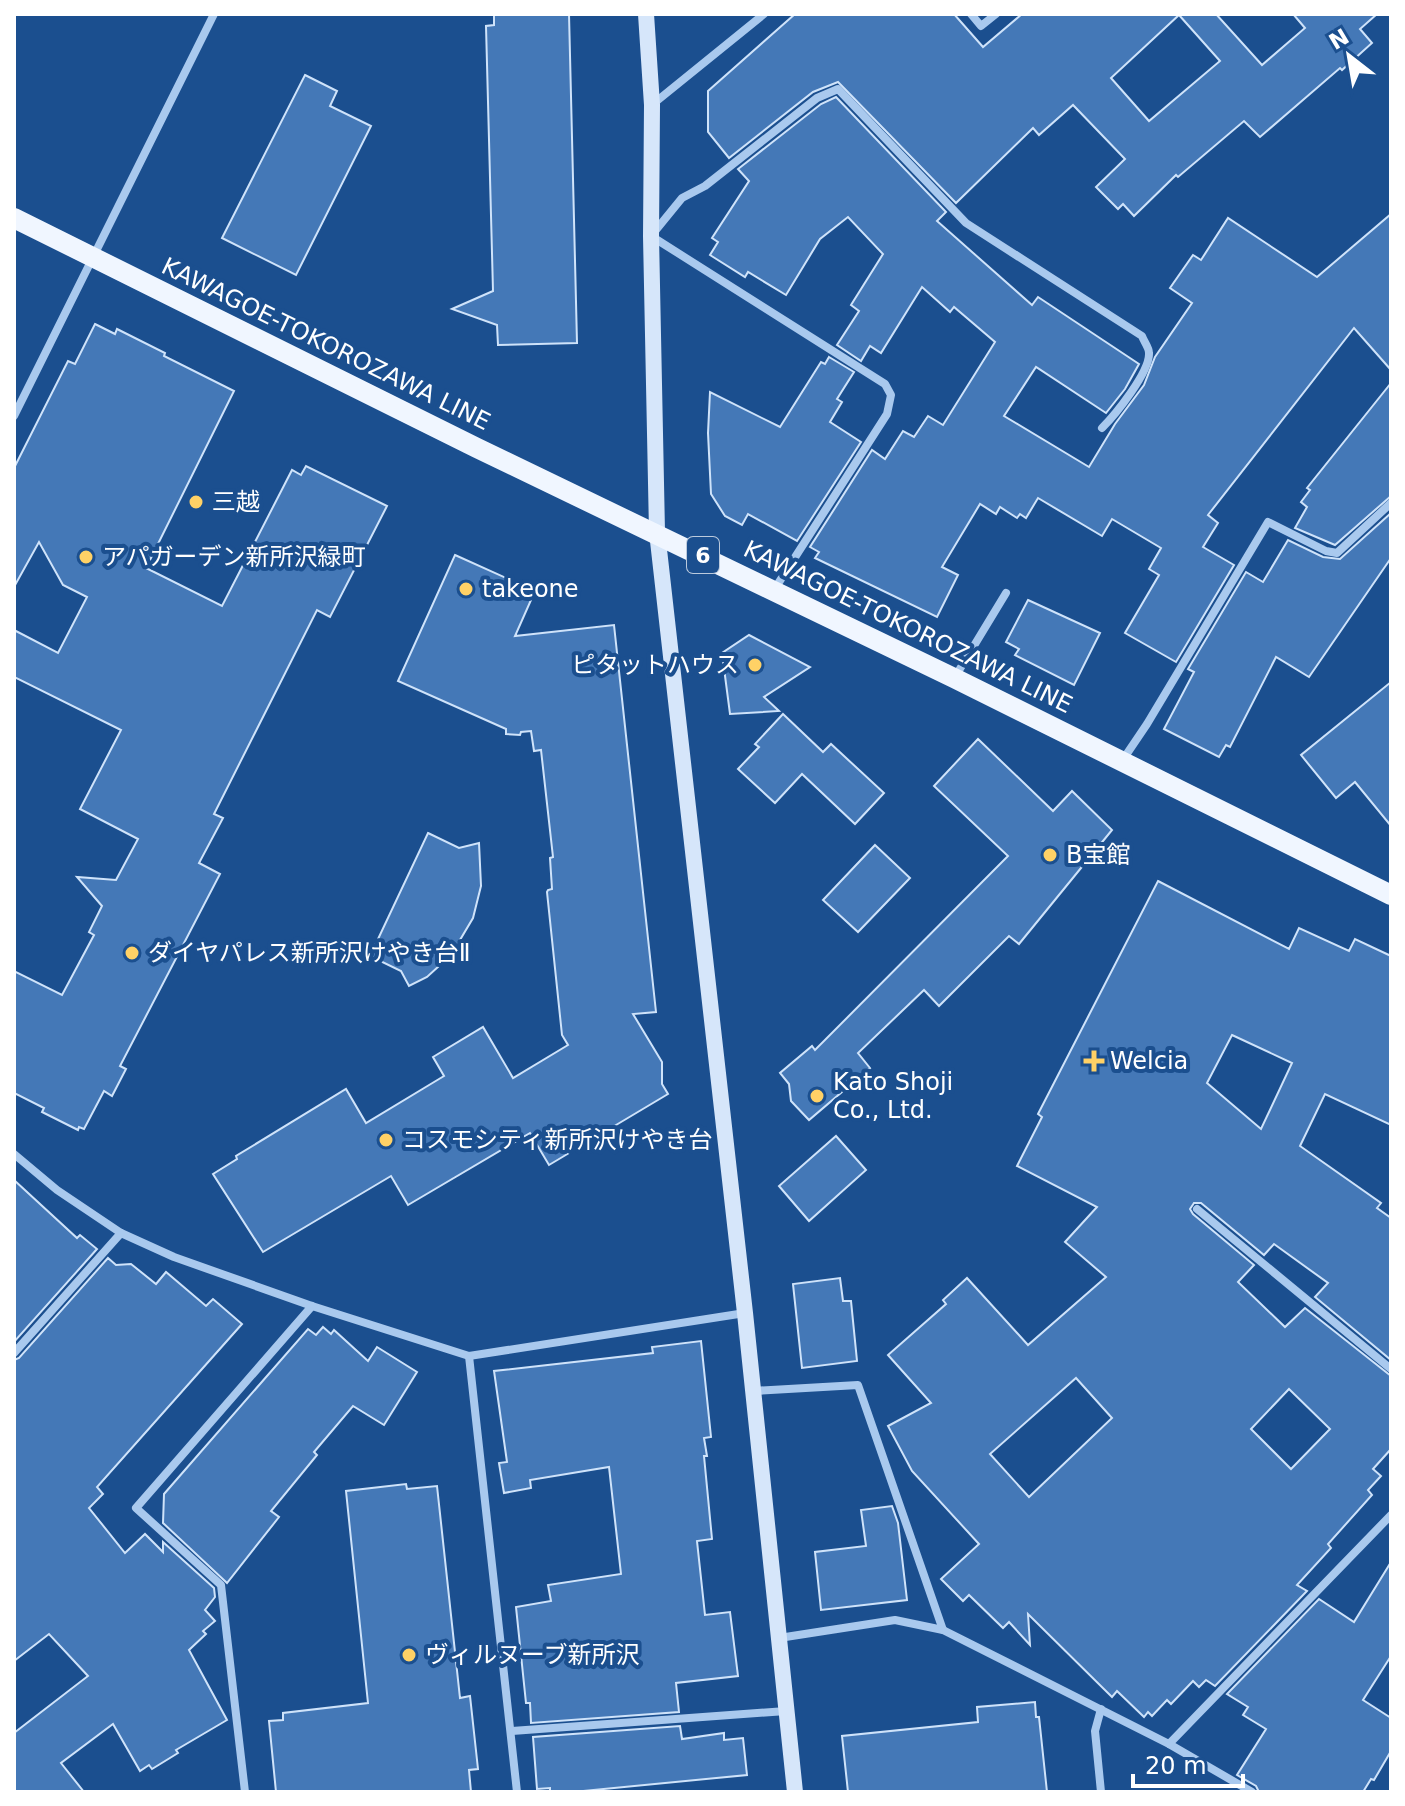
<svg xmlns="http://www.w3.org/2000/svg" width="1405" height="1806" viewBox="0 0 1405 1806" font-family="'DejaVu Sans','Noto Sans JP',sans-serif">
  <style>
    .building { fill: #4478b7; stroke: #cfe3fa; stroke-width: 2; fill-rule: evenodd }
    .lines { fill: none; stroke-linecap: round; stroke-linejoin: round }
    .street { stroke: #a9c9ee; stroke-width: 8 }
    .secondary { stroke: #d6e6fa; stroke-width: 16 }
    .primary { stroke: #f0f6ff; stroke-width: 20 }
    .poi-dot { fill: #ffd166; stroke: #1b4f8f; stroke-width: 3 }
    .labels { text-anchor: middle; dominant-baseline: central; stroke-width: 8; stroke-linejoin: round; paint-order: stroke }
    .shield { fill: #1b4f8f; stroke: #bbcadd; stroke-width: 2 }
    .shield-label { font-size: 22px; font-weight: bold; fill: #fff }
    .street-label { font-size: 24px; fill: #fff; stroke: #1b4f8f }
    .poi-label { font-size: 24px; fill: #fff; stroke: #1b4f8f; text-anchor: start }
  </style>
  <rect width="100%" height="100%" fill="#1b4f8f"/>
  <g class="building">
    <polygon points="494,14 569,14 577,343 498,345 497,325 452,309 493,291 486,26 494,25"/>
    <path d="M 795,14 L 954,14 L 983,47 L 1022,14 L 1216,14 L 1262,65 L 1305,28 L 1293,14 L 1377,14 L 1360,29 L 1372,43 L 1342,70 L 1340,68 L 1260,137 L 1244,121 L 1178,177 L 1176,175 L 1134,216 L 1123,204 L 1118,209 L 1096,187 L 1125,159 L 1073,105 L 1039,135 L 1033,128 L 956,203 L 838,82 L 813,92 L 729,158 L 708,132 L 708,91 ZM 1179,15 L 1220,61 L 1149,121 L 1111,78 Z"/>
    <polygon points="305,75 337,91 330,106 371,126 296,275 222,238"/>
    <polygon points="836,97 946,212 937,221 1032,305 1038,297 1139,364 1125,389 1106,413 1036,367 1004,416 1089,467 1115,424 1144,385 1155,357 1192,303 1170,288 1193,255 1201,260 1228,218 1317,277 1391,214 1391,370 1354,328 1208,515 1218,523 1203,547 1234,565 1176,662 1125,633 1159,575 1149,569 1161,548 1112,519 1102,536 1038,498 1026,518 1020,514 1017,518 1000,507 996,514 980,504 942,567 958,575 937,617 815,558 819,552 810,547 872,450 885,459 903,431 914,437 928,416 943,425 995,342 954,307 950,312 922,287 881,353 870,346 861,361 837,345 859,311 851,305 883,254 848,217 820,239 786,295 748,272 745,277 710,255 718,242 712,238 749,181 738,169 821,104"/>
    <polygon points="95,324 115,334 117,329 165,353 164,356 234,391 146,568 222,606 292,470 301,475 306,466 387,506 330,617 317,610 214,814 223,818 199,863 220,874 120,1066 126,1069 112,1096 104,1091 84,1129 79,1127 78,1130 42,1112 44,1108 14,1093 14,971 62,995 94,935 89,932 102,906 77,877 116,880 138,839 80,809 121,730 14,677 14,630 58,653 87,597 63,585 39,542 14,587 14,468 68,361 75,364"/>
    <polygon points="829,357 854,372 837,399 842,402 830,422 861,442 797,541 748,514 742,525 725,516 711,494 708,433 710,392 780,427 821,362 825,364"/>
    <polygon points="1391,383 1391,496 1335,545 1295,528 1307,507 1301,502 1310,490 1307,488"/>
    <polygon points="1391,513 1391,558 1309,677 1276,657 1230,747 1226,745 1219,757 1164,729 1194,672 1188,669 1246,572 1263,582 1288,540 1323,557 1340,559"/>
    <polygon points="455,555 535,591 515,636 614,625 656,1012 633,1014 662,1062 662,1084 668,1094 549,1165 530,1133 408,1205 391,1176 263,1252 213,1174 237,1159 236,1156 346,1089 366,1123 444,1076 433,1057 483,1027 513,1078 568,1045 562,1035 547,892 548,890 552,889 550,858 553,857 541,750 534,751 531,731 521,732 520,735 506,734 506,729 398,681"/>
    <polygon points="1028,600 1100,633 1074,685 1015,655 1019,649 1006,642"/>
    <polygon points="749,635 810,667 764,697 779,711 730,714 722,653"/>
    <polygon points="1391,682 1391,826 1355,782 1336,798 1301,755"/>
    <polygon points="783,714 823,752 831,744 884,793 855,824 802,774 775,803 738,769 759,747 755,744"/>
    <polygon points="978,739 1053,811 1072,791 1112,830 1019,944 1009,936 939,1006 924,990 858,1053 870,1068 809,1120 791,1101 789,1084 780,1073 812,1046 815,1050 1008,856 934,786"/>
    <polygon points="428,833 459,848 479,843 481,886 473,918 451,955 427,977 409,986 401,971 370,956"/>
    <polygon points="875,845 910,878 858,932 823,900"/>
    <path d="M 1158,881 L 1289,949 L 1299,928 L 1349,951 L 1355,939 L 1391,956 L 1391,1125 L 1325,1094 L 1300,1146 L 1381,1203 L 1377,1208 L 1391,1218 L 1391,1360 L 1315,1297 L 1328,1283 L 1274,1244 L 1264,1255 L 1201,1203 L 1194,1203 L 1190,1209 L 1193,1214 L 1254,1265 L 1238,1282 L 1285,1327 L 1305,1308 L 1391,1376 L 1391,1449 L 1373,1469 L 1381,1476 L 1368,1490 L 1372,1495 L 1328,1544 L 1331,1548 L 1297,1585 L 1307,1591 L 1215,1686 L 1206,1680 L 1199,1687 L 1193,1681 L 1171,1704 L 1167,1700 L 1152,1716 L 1148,1712 L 1144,1717 L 1117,1691 L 1112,1697 L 1028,1614 L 1030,1645 L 1009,1622 L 1003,1628 L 969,1595 L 963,1601 L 941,1579 L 979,1544 L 912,1471 L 888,1426 L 931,1403 L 888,1355 L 946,1304 L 943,1300 L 967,1278 L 1028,1345 L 1106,1277 L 1065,1242 L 1097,1207 L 1017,1166 L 1042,1117 L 1038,1114 ZM 1232,1035 L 1292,1063 L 1261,1129 L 1207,1083 ZM 1076,1378 L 1112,1418 L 1029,1497 L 990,1454 ZM 1289,1389 L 1330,1429 L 1291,1469 L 1251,1429 Z"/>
    <polygon points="836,1136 866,1170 809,1221 779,1186"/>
    <polygon points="14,1180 77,1238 80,1235 97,1249 14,1342"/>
    <polygon points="108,1258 116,1265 131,1264 156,1284 166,1272 206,1306 213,1299 242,1324 97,1487 103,1494 89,1508 125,1553 145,1534 163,1552 163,1542 214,1588 215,1597 205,1610 215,1621 203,1631 206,1634 189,1650 227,1720 176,1750 178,1753 152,1769 149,1765 140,1771 113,1724 61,1763 84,1792 14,1792 14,1733 88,1676 49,1634 14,1661 14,1360 19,1358"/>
    <polygon points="840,1278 843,1301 851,1301 857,1361 802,1368 793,1284"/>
    <polygon points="323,1327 331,1334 334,1330 368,1361 377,1347 417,1372 384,1425 353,1406 314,1452 317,1455 271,1511 279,1517 227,1583 163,1523 164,1494 308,1329 316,1335"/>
    <polygon points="701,1341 711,1437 704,1438 707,1456 704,1456 712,1539 697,1541 705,1615 730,1612 738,1676 676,1683 679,1712 531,1723 530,1703 526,1703 516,1607 551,1601 548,1585 621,1574 609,1467 530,1480 531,1488 504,1493 499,1463 507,1462 494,1371 653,1353 652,1347"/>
    <polygon points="406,1484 407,1489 437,1486 460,1698 470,1696 478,1769 469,1770 471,1792 276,1792 269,1721 283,1720 283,1713 368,1703 346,1491"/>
    <polygon points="892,1506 898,1523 907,1600 821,1610 815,1552 866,1546 861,1510"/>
    <polygon points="1391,1562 1391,1656 1363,1700 1391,1718 1391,1751 1374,1780 1371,1779 1363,1792 1259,1792 1256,1786 1237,1775 1266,1729 1243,1715 1248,1707 1227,1694 1319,1599 1354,1622"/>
    <polygon points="1035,1702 1036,1717 1039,1717 1047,1792 848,1792 842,1736 978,1722 977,1707"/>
    <polygon points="680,1726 682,1739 724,1733 724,1740 743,1738 747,1775 573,1792 550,1792 550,1788 537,1789 533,1737"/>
  </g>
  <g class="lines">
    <g class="street">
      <polyline points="971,14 981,26 996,14"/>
      <polyline points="653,104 764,14"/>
      <polyline points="14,416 214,14"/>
      <path d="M 774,590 L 887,414 L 891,395 L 885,384 L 651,236 L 682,198 L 705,186 L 817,98 L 838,89 L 966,223 L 1142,336 C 1144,342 1149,347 1149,353 C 1150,372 1115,415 1102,428"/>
      <polyline points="955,677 1006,593"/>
      <polyline points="1122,761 1147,724 1268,522 1326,551 1337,553 1391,503"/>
      <polyline points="14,1154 57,1190 121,1233 174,1257 312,1306 469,1356 745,1313"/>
      <polyline points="1197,1209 1391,1369"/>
      <polyline points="14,1353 121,1233"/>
      <polyline points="469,1356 517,1792"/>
      <polyline points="753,1391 858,1385 943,1630"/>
      <polyline points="779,1638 895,1620 943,1630 1169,1744 1252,1792"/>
      <polyline points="512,1731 786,1711"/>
      <polyline points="1169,1744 1391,1515"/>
      <polyline points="245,1792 221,1585 136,1508 312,1306"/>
      <polyline points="1101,1792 1095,1731 1101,1709"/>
    </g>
    <polyline class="secondary" points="646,14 652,105 651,236 657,532 745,1313 795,1792"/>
    <polyline class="primary" points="14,218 477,448 954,678 1391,895"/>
  </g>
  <g class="poi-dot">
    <circle cx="196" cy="502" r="8"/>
    <circle cx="86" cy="557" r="8"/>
    <circle cx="466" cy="589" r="8"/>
    <circle cx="755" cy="665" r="8"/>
    <circle cx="1050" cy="855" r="8"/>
    <circle cx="132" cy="953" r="8"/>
    <path d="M1090 1049h8v8h8v8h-8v8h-8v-8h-8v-8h8z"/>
    <circle cx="817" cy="1096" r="8"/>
    <circle cx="386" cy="1140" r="8"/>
    <circle cx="409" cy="1655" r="8"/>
  </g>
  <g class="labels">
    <rect class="shield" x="687" y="537" width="32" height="36" rx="6"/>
    <g class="shield-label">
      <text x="703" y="555">6</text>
    </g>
    <g class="street-label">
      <text transform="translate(326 344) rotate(26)">KAWAGOE-TOKOROZAWA LINE</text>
      <text transform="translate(908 627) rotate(26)">KAWAGOE-TOKOROZAWA LINE</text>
    </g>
    <g class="poi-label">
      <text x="212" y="502">三越</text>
      <text x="102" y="557">アパガーデン新所沢緑町</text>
      <text x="482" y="589">takeone</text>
      <text x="739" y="665" text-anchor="end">ピタットハウス</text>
      <text x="1066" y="855">B宝館</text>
      <text x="148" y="953">ダイヤパレス新所沢けやき台Ⅱ</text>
      <text x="1110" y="1061">Welcia</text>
      <text x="833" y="1082">Kato Shoji<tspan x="833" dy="28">Co., Ltd.</tspan></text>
      <text x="402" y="1140">コスモシティ新所沢けやき台</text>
      <text x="425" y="1655">ヴィルヌーブ新所沢</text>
    </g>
  </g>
  <rect width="1405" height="1806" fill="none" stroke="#ffffff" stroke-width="32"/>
  <g transform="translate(1349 56) rotate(329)" stroke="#1b4f8f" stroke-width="6" paint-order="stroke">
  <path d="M0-6L14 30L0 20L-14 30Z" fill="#ffffff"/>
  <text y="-12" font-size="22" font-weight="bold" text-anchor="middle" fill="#ffffff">N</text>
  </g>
  <path d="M1133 1774v12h110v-12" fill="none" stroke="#ffffff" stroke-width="4"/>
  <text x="1145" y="1774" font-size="24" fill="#ffffff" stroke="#1b4f8f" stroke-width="6" paint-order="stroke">20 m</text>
</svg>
